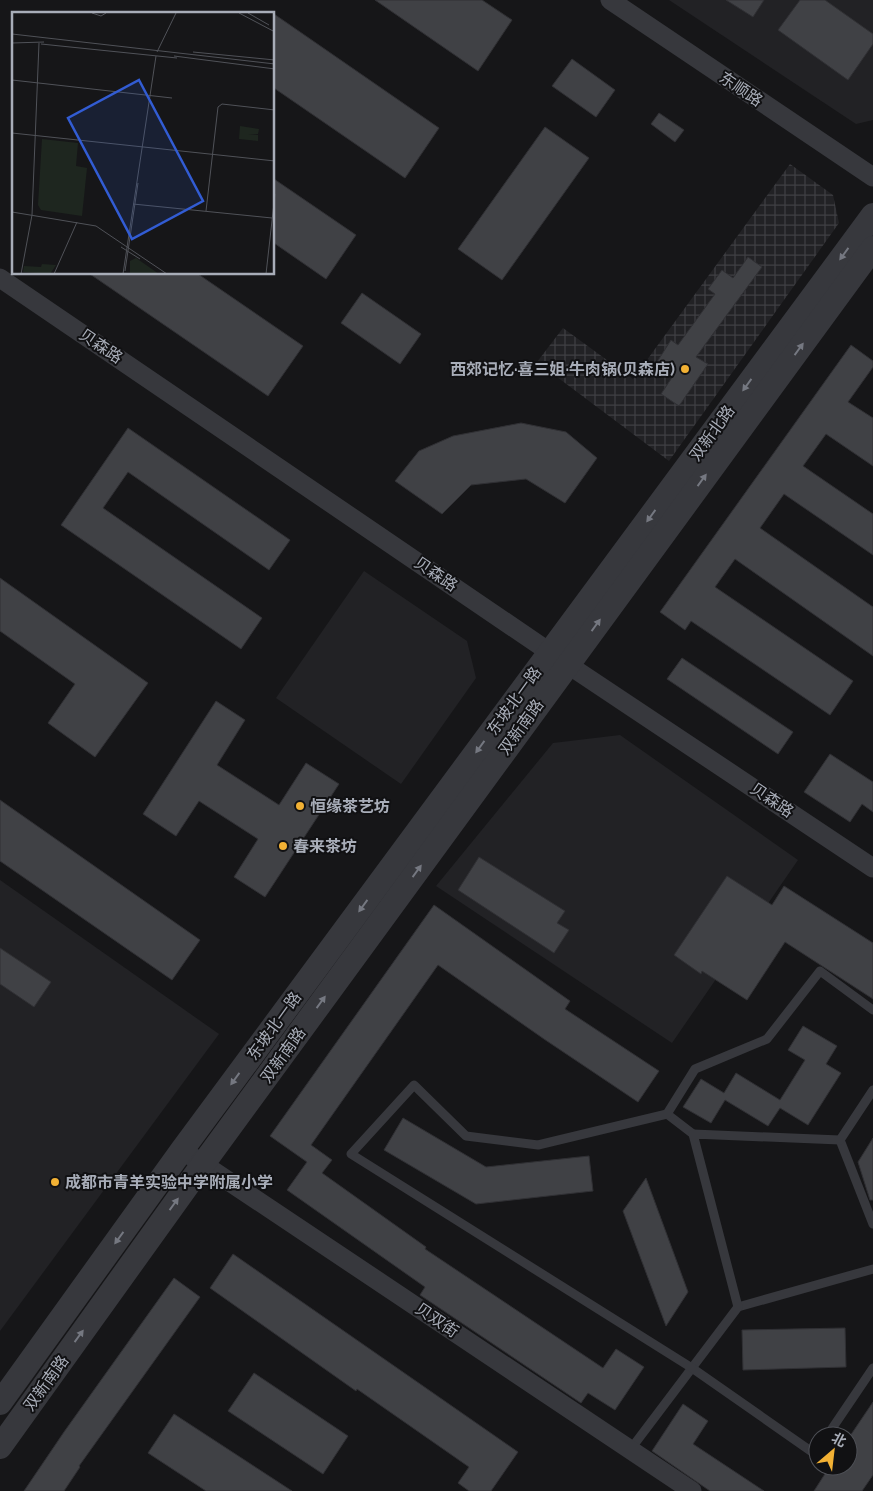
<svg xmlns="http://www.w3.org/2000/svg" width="873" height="1491" viewBox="0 0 873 1491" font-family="Raleway,'Noto Sans SC',sans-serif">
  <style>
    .built { fill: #222225 }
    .industrial { fill: url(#industrial-grid) }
    .building { fill: #404145; stroke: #303034 }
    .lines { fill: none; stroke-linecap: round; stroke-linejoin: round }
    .service { stroke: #37383d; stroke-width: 9 }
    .minor { stroke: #37383d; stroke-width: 19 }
    .tertiary { stroke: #37383d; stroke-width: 24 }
    .oneway { fill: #757881 }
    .poi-dot { fill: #f2b134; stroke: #111113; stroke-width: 2 }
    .labels { text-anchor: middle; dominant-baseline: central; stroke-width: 4; stroke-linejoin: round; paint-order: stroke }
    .street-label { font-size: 16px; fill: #a8adb8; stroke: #111113 }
    .poi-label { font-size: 16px; font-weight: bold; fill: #a8adb8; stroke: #111113; text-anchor: start }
    .inset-road { fill: none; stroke: #505258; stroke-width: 1 }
    .view { fill: #325cd3; fill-opacity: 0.15; stroke: #325cd3; stroke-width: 2.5 }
    .inset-edge { fill: none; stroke: #a8adb8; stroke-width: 2.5 }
  </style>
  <defs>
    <pattern id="industrial-grid" width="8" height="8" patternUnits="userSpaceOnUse" patternTransform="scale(1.25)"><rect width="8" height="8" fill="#222225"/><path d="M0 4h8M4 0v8" fill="none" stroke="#3f3f43"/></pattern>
  </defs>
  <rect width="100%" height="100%" fill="#161618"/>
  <g class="built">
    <polygon points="669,0 873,0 873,120 856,124"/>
    <polygon points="364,571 467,641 476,678 401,784 276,698"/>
    <polygon points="620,735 798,860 672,1043 436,886 553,743"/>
    <polygon points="0,880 219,1034 0,1331"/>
  </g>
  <polygon class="industrial" points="790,164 833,195 839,223 669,461 537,362 563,328 633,379"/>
  <g class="building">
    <polygon points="375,0 482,0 512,20 478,71"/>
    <polygon points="726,0 764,0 753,17"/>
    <polygon points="800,0 825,0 873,34 873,44 848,80 778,30"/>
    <polygon points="274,14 439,128 405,178 274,88"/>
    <polygon points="572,59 615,90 596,117 552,86"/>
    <polygon points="659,113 684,130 675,142 651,124"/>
    <polygon points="545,127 589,158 502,280 458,249"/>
    <polygon points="274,179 356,235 326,279 274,243"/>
    <polygon points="748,257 762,267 696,357 708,364 679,406 661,394 675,373 657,362 671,340 678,345 715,294 708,289 722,270 733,278"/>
    <polygon points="90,274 198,274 303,346 268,396"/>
    <polygon points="362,293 421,334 400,364 341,323"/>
    <polygon points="851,345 873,361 873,367 848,402 873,418 873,466 826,434 803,466 873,514 873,555 784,494 760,528 873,607 873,656 735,559 715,587 853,681 830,715 691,621 685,630 660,612"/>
    <polygon points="521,423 566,432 597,458 565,503 526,479 471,485 442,514 395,481 419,451 453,436"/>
    <polygon points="128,428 290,540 269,570 128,472 103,508 262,618 241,649 61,525"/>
    <polygon points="0,578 148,683 95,757 48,723 75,684 0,631"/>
    <polygon points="682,658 793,732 778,754 667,679"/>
    <polygon points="216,701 245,720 217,765 279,805 306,763 339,784 265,897 234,877 258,839 199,801 176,836 143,814"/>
    <polygon points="830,754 873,782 873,812 862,804 850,822 804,792"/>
    <polygon points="0,800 200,940 172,980 0,861"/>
    <polygon points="479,857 565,911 557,923 569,930 554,953 458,890"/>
    <polygon points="727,876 772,905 784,886 873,943 873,999 785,942 747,1000 702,971 701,974 674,955"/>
    <polygon points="434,905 570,1001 565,1009 659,1071 638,1102 544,1039 438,965 311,1145 332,1160 322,1173 426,1247 425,1249 603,1368 616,1349 644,1367 615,1410 588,1393 581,1403 420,1295 425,1287 287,1190 307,1162 270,1136"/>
    <polygon points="0,948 51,982 34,1007 0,984"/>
    <polygon points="803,1026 837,1046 826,1064 841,1073 808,1125 780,1108 768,1126 725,1100 711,1123 683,1107 701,1079 724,1093 736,1073 780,1100 805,1060 788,1050"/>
    <polygon points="403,1118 486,1167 589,1156 593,1191 476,1204 384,1150"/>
    <polygon points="873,1138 873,1200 870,1200 858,1162"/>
    <polygon points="646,1178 688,1292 666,1326 623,1211"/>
    <polygon points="233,1254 518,1452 491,1491 469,1491 458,1483 469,1467 357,1389 356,1391 210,1288"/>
    <polygon points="174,1278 200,1297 79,1466 80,1467 64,1491 24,1491 64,1432"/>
    <polygon points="845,1328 846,1367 743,1370 742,1330"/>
    <polygon points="254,1373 348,1436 323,1474 228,1411"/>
    <polygon points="873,1402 873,1475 862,1491 814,1491 830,1466 848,1466 848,1439"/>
    <polygon points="683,1404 708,1421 693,1444 764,1491 710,1491 652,1451"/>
    <polygon points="174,1414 292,1491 206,1491 148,1453"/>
  </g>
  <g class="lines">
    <g class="service">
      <polyline points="667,1114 693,1134"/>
      <polyline points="840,1140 873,1224"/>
      <polyline points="738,1307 873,1269"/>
      <polyline points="827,1436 873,1368"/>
      <polyline points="630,1450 738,1307 693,1134 840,1140 873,1090"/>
      <polyline points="818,1450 815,1454 692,1368 351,1154 414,1085 466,1136 538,1145 667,1114 695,1069 767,1039 820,971 873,1010"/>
    </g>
    <g class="minor">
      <polyline points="610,0 873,177"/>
      <polyline points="0,278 567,664 873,868"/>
      <polyline points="182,1150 692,1491"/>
    </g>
    <g class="tertiary">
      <polyline points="0,1403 182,1150 873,215"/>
      <polyline points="0,1447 203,1164 873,248"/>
    </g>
  </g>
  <defs><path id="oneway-solid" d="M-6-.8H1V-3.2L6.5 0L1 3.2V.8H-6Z" transform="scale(1.25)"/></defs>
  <g class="oneway">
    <use href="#oneway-solid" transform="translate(844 254) rotate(126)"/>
    <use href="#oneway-solid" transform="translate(799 349) rotate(-54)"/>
    <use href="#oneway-solid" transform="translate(747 385) rotate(126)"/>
    <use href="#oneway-solid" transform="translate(702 480) rotate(-54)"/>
    <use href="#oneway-solid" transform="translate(651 516) rotate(126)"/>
    <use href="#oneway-solid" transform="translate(596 625) rotate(-54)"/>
    <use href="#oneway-solid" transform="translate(480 747) rotate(126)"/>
    <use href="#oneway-solid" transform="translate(417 871) rotate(-54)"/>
    <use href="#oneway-solid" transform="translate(363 906) rotate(126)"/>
    <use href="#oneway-solid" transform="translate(321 1002) rotate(-54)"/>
    <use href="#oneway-solid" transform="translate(235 1079) rotate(126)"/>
    <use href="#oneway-solid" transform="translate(174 1204) rotate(-54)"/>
    <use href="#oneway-solid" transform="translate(119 1238) rotate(126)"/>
    <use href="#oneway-solid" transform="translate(79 1336) rotate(-54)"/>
  </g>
  <g class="poi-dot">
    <circle cx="685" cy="369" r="5"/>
    <circle cx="300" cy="806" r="5"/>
    <circle cx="283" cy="846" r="5"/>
    <circle cx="55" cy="1182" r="5"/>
  </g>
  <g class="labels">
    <g class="street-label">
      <text transform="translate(741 89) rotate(34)">东顺路</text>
      <text transform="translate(101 346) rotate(34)">贝森路</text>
      <text transform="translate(712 433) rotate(-54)">双新北路</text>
      <text transform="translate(436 574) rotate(34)">贝森路</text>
      <text transform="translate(514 701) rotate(-54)">东坡北一路</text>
      <text transform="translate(521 727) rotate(-54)">双新南路</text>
      <text transform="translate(772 800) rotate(34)">贝森路</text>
      <text transform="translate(274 1026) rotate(-54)">东坡北一路</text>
      <text transform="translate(283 1055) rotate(-54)">双新南路</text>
      <text transform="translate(437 1320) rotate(34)">贝双街</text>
      <text transform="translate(46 1383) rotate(-54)">双新南路</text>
    </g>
    <g class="poi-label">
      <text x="675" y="369" text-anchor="end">西郊记忆·喜三姐·牛肉锅(贝森店)</text>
      <text x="310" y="806">恒缘茶艺坊</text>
      <text x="293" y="846">春来茶坊</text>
      <text x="65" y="1182">成都市青羊实验中学附属小学</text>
    </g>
  </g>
  <g transform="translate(12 12)">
    <rect width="262" height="262" fill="#161618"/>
    <path d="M 30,127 L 66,131 L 64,154 L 75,156 L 70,204 L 29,198 L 26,193 ZM 124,246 L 147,262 L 118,262 L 118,249 ZM 30,252 L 44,253 L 38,262 L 11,260 L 12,254 L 29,255 Z" fill="#1e261f"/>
    <path d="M 228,114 L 247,117 L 246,122 L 236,122 L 246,123 L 246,129 L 227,127 Z" fill="#1e261f"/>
    <path class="inset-road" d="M 80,1 L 89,4 L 94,1M 227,1 L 263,20M 236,1 L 257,13M 0,22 L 263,52M 0,31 L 32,30M 29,32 L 165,46M 145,40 L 164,1M 181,40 L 263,48M 162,44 L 263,57M 0,68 L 160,86M 0,121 L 263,149M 121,192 L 260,206M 194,199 L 206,95 L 210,92 L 263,98M 0,200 L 84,214 L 155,262M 109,235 L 128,247M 113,259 L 126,171M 9,262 L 20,203 L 27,31M 42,262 L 65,210M 111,262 L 144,44M 254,262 L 263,182"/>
    <path class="view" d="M 127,68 L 191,189 L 120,227 L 56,106 Z"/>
    <rect width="262" height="262" class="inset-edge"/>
  </g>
  <g transform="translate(833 1451) rotate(28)"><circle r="24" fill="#111113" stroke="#4d4f55"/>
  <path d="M0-4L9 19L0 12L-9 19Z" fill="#f2b134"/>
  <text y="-8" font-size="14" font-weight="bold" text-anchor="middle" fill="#a8adb8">北</text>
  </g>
</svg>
